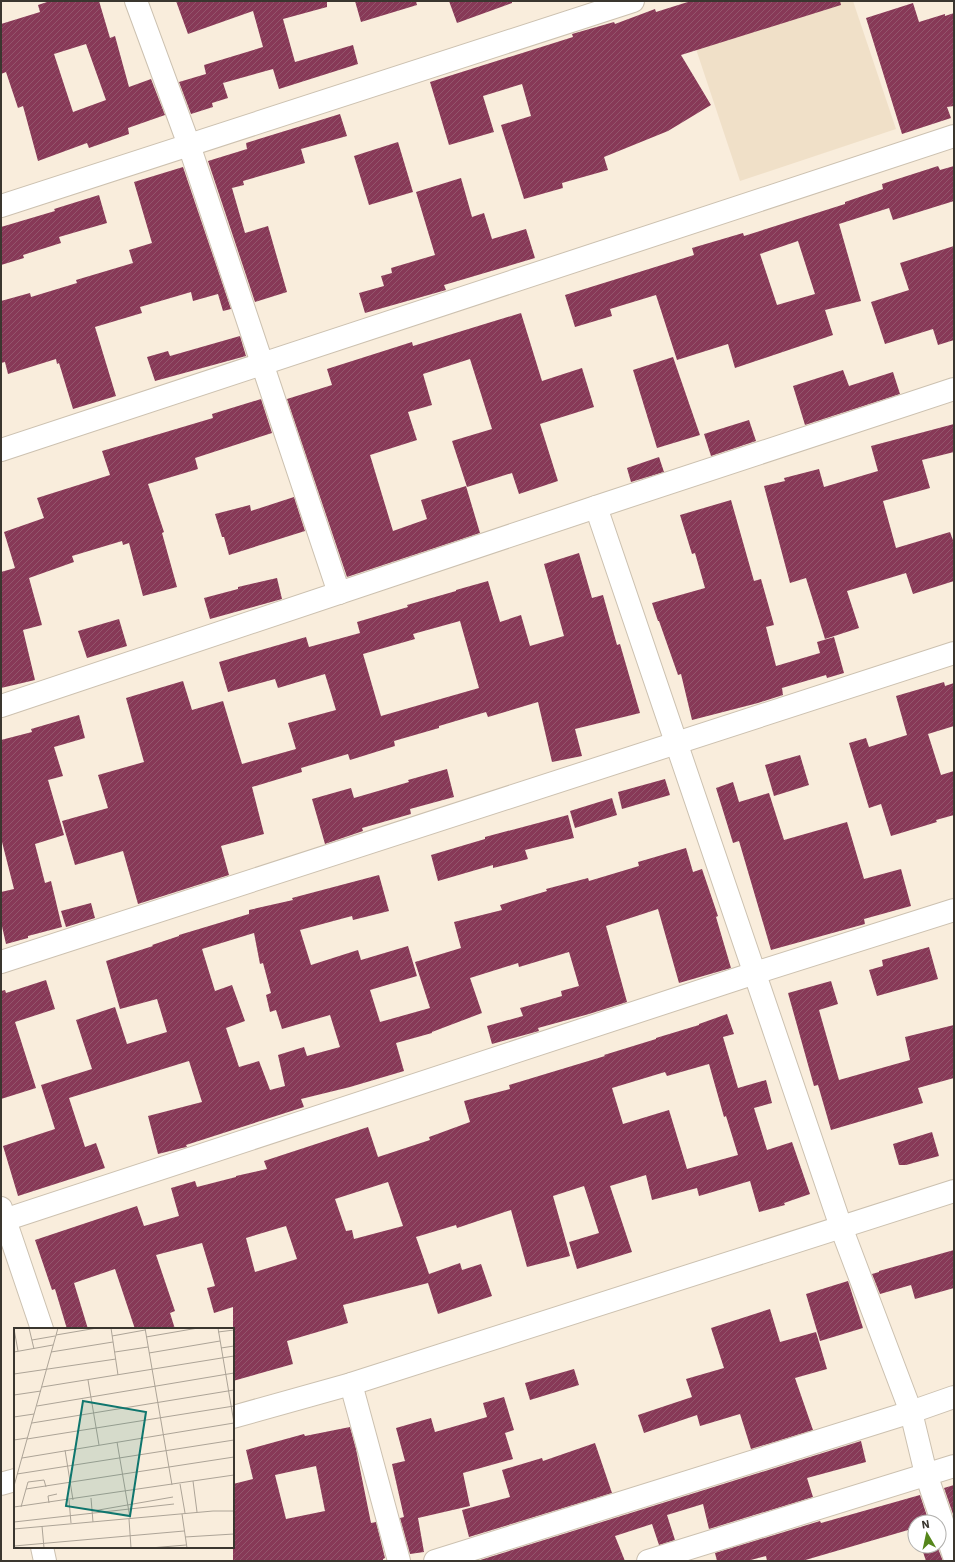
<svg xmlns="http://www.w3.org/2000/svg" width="955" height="1562" viewBox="0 0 955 1562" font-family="'IBM Plex Sans',sans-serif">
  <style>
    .built { fill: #f0e0c8 }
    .building { fill: url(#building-hatch); fill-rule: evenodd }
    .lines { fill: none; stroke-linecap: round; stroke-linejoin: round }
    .minor-casing { stroke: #ccc1b0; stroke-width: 24 }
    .minor { stroke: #fff; stroke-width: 22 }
    .inset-road { fill: none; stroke: #ada497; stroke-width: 1 }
    .view { fill: #0f766e; fill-opacity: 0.15; stroke: #0f766e; stroke-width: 2 }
    .inset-edge { fill: none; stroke: #3a362f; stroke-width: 2 }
  </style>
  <defs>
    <pattern id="building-hatch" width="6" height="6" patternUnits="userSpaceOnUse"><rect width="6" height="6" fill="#873957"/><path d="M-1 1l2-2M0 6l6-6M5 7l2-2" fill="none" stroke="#93556c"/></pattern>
  </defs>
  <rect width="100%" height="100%" fill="#f9eddc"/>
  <polygon class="built" points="680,1 853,1 896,129 740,181"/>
  <g class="building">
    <path d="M 50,1 L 99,1 L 110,38 L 115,36 L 129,87 L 151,79 L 165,115 L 128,128 L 129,134 L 89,148 L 87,143 L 38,161 L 23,106 L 18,108 L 6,72 L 1,74 L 1,24 L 40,12 L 38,5 ZM 86,44 L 106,100 L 73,112 L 54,54 Z"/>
    <polygon points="176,1 327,1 327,7 283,19 295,62 353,45 358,64 279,89 273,69 223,83 228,98 212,103 213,107 191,114 179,82 206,74 204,65 263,47 253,11 188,34"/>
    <polygon points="355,1 416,1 417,5 361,22"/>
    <polygon points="449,1 512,1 512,3 457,23"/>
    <polygon points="691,1 840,1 841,5 681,55 711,105 668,131 604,157 608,170 562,183 563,188 524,199 501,125 531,116 522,84 483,96 494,132 449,145 430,82 573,37 572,34 614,22 615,24 655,9 656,12"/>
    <polygon points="913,3 919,22 945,14 945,16 954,13 954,106 947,107 951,118 902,134 866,18"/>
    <polygon points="340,114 347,136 301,149 305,163 243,181 244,185 232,188 245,233 268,226 287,292 255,302 208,161 247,149 246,143"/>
    <polygon points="398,142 413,192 369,205 354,156"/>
    <path d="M 938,166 L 940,170 L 954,166 L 954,201 L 893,220 L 889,208 L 839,224 L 861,301 L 825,310 L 833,335 L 735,368 L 728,344 L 677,360 L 656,295 L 610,309 L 612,316 L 575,327 L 565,295 L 694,255 L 692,248 L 743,233 L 744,236 L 845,204 L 845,202 L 883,189 L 882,184 ZM 798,241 L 815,294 L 777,305 L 760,254 Z"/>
    <polygon points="183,167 231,309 223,311 218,294 193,301 191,292 140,307 142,313 95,327 116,396 73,409 59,363 57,364 56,359 8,374 5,362 1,363 1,301 30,293 31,297 77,283 76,280 133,263 129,250 152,243 134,182"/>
    <polygon points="461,178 472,217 484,213 492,239 526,229 535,258 444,285 446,290 365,313 359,293 384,286 381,276 392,273 391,268 435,255 416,192"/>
    <polygon points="99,195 107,223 59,237 61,243 23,255 24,258 1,265 1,227 55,211 54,209"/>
    <polygon points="954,246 954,340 938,345 933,329 885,344 871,302 909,290 900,263"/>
    <polygon points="521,313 542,381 582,368 594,407 540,424 558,481 519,494 512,473 467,487 452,441 492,429 470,359 423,374 432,405 408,412 417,440 370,455 393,531 427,519 421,500 466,486 480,533 347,577 287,399 332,385 327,369 412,342 413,346"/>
    <polygon points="240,336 246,356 155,381 147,357 168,351 170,356"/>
    <polygon points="673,357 700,435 657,448 633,370"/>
    <polygon points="843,370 849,386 893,372 900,394 805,425 793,386"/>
    <polygon points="261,399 272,433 195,458 198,469 148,484 164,532 162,533 177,587 143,596 129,543 123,545 122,541 72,556 74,562 29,578 42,625 23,630 35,680 1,688 1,572 15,568 4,532 44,518 37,498 110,475 102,451 213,418 212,414"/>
    <polygon points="749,420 756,441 711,456 704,434"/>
    <polygon points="954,424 954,452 922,460 930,488 883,501 896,548 950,532 954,543 954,581 913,594 906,573 847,591 859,628 825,639 806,578 790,583 764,486 785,481 784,478 819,469 824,487 878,471 871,446"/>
    <polygon points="659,457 664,472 631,482 627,468"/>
    <polygon points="294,497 305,531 229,555 224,537 222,537 215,514 250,505 251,511"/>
    <polygon points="731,500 754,581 761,579 774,625 766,627 776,666 820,653 817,642 834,637 844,673 827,678 826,675 782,688 783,695 758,703 692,720 681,674 678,675 659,621 658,621 652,603 705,588 695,553 692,554 680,515"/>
    <path d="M 579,553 L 592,598 L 603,595 L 617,645 L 620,644 L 640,713 L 575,729 L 582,756 L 552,762 L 538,702 L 488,717 L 486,712 L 439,726 L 439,728 L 394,741 L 395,746 L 350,760 L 348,754 L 301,768 L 302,772 L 252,787 L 264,834 L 221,846 L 229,875 L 138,904 L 123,851 L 75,865 L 62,821 L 108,808 L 98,775 L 144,762 L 126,698 L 183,681 L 192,710 L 223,701 L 242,764 L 296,749 L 288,723 L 336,710 L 325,674 L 278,688 L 275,679 L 228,692 L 219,662 L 306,637 L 309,647 L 360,633 L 357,622 L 408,607 L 407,605 L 456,591 L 456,590 L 488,581 L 500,622 L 521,615 L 530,646 L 564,636 L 544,564 ZM 460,621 L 479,688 L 381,716 L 363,654 L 415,639 L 413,634 Z"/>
    <polygon points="277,578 282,599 210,619 204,598 238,589 238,587"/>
    <polygon points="119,619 127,646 87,658 78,631"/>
    <polygon points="944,682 945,686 954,683 954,726 928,734 941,775 954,771 954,815 936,820 937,822 891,836 881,804 869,808 849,743 866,738 869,747 907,735 896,696"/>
    <polygon points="79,715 85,738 54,747 63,776 48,780 64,835 35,844 45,883 51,881 62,927 28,936 28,938 6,944 1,922 1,892 14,889 1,838 1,740 32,732 31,729"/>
    <polygon points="800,755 809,785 774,796 765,765"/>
    <polygon points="447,769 454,797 410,809 411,814 362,828 363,831 325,844 312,799 351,788 354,798 409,782 408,780"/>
    <polygon points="665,779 670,795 622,809 618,792"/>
    <polygon points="733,782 739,802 769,793 784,840 847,822 864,879 901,869 911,906 864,919 865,924 771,950 739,841 733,843 716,788"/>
    <polygon points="612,798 617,815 575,828 570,811"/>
    <polygon points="568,815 574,838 525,850 528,859 493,868 493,865 438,881 431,855 485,839 485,837"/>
    <path d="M 686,848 L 693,872 L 702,869 L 718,916 L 716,917 L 731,968 L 679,983 L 658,909 L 606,926 L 627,1002 L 589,1014 L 538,1028 L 539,1031 L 492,1044 L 487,1026 L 523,1016 L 520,1008 L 562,996 L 561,991 L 579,986 L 569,952 L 519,967 L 518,963 L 470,978 L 482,1013 L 432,1032 L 432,1033 L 396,1043 L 404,1071 L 350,1087 L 301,1099 L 304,1107 L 186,1145 L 187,1147 L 182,1148 L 158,1154 L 148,1116 L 202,1102 L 189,1061 L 69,1098 L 85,1147 L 96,1143 L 105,1168 L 18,1196 L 3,1146 L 55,1129 L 41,1085 L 92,1069 L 76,1020 L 115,1007 L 127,1044 L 167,1032 L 157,999 L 120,1009 L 106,961 L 153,946 L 152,945 L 179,936 L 179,935 L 249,914 L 249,910 L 293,900 L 292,898 L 379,875 L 389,911 L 353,920 L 352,916 L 300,930 L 311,965 L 358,950 L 361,960 L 408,946 L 417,976 L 370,990 L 380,1022 L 430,1008 L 415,962 L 461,948 L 454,922 L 502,910 L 500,905 L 547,891 L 546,889 L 588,878 L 589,881 L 639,866 L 638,862 ZM 254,933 L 260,964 L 263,963 L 271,993 L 266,995 L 270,1012 L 276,1010 L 282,1029 L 330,1015 L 340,1047 L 307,1056 L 304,1047 L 278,1055 L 285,1086 L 270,1090 L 259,1061 L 239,1067 L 226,1028 L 245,1021 L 232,985 L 215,991 L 202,949 Z"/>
    <polygon points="91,903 95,918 66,927 61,911"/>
    <polygon points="929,947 938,979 877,996 869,970 883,966 882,960"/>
    <polygon points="46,980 55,1009 15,1022 36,1088 1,1099 1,991 5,990 6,993"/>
    <polygon points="831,981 838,1004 819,1010 839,1080 910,1060 905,1037 954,1025 954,1078 918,1088 923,1103 831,1130 818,1085 814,1086 788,993"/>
    <path d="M 727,1014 L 734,1034 L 723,1037 L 738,1088 L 766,1080 L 772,1103 L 754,1108 L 767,1150 L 792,1142 L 810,1194 L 784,1203 L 785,1205 L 759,1212 L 750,1181 L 699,1196 L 697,1188 L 652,1200 L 646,1175 L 610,1186 L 632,1252 L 577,1269 L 569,1242 L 599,1233 L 584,1186 L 553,1196 L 570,1256 L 527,1267 L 511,1210 L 457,1228 L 456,1225 L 416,1237 L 429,1274 L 460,1263 L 462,1270 L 481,1264 L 492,1296 L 438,1314 L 428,1283 L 343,1305 L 348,1323 L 287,1341 L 293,1364 L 233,1381 L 233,1307 L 214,1313 L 207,1288 L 215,1286 L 202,1243 L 156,1255 L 175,1311 L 170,1313 L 175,1329 L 135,1329 L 115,1269 L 74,1283 L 88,1329 L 67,1329 L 55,1289 L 52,1290 L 35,1240 L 137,1206 L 144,1226 L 179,1216 L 171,1188 L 195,1181 L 197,1187 L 236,1177 L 236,1176 L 267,1169 L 264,1161 L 368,1127 L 378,1157 L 430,1140 L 429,1137 L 470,1122 L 464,1101 L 510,1089 L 509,1085 L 605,1056 L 604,1055 L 656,1039 L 656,1038 L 699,1025 L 699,1024 ZM 709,1064 L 724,1117 L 726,1116 L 738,1155 L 687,1169 L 669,1110 L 623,1124 L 612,1088 L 665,1072 L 667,1076 ZM 388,1182 L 403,1226 L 354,1239 L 352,1230 L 346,1231 L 335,1199 ZM 286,1226 L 297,1259 L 255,1272 L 246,1238 Z"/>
    <polygon points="932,1132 939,1156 906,1165 899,1165 893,1144"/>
    <polygon points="954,1250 954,1288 915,1299 911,1285 880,1294 872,1274 879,1272 879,1271"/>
    <polygon points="848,1281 863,1328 820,1341 806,1294"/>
    <polygon points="770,1309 780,1342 816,1332 827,1369 795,1378 813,1430 751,1449 740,1414 700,1426 697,1415 644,1433 638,1415 692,1397 686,1379 724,1368 711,1328"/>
    <polygon points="574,1369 579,1385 530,1400 525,1383"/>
    <polygon points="504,1397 514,1430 505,1433 513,1459 463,1473 470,1506 418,1518 424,1552 410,1554 400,1518 404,1517 392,1464 405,1461 396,1428 431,1418 435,1432 487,1417 483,1403"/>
    <path d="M 350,1427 L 356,1449 L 371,1523 L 376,1522 L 385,1558 L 383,1559 L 383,1561 L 233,1561 L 233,1484 L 253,1479 L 246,1450 L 304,1434 L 305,1436 ZM 316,1466 L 325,1511 L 286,1519 L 275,1475 Z"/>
    <polygon points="861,1441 866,1462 807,1478 813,1497 709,1529 703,1504 667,1515 675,1540 659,1545 652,1524 615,1536 625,1561 477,1561"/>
    <polygon points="595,1443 612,1493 469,1537 462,1510 510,1497 502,1470 542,1458 543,1461"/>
    <polygon points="954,1485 954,1517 944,1488"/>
    <polygon points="920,1495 929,1522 915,1522 915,1528 802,1561 767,1561 766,1556 747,1561 717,1561 715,1553 820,1521 821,1523"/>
    <polygon points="921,1546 937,1546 943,1561 926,1561"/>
  </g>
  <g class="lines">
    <g class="minor-casing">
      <g id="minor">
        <polyline points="136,1 189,145 339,593"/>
        <polyline points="1,206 633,1"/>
        <polyline points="1,450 954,136"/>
        <polyline points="596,507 841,1227 911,1412 926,1474 954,1556"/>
        <polyline points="1,706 596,507 954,389"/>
        <polyline points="1,962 954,653"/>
        <polyline points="1,1208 42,1329"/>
        <polyline points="1,1221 755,973 954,910"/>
        <polyline points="351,1384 399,1561"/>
        <polyline points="233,1417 351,1384 954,1191"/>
        <polyline points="1,1484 15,1480"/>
        <polyline points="42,1547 45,1561"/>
        <polyline points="435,1561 911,1412 954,1397"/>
        <polyline points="648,1561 954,1466"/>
      </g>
    </g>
    <use href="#minor" class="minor"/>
  </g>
  <g transform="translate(14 1328)">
    <rect width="220" height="220" fill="#f9eddc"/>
    <path class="inset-road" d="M 15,0 L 20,21M 97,0 L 104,47M 131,0 L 158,157M 204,0 L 220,95M 0,1 L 4,23M 204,4 L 220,2M 42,7 L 83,0M 98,8 L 131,2M 132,9 L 184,0M 18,12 L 41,8M 207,20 L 220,18M 0,24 L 39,17M 37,24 L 99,14M 101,24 L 134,19M 135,25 L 206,13M 0,46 L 102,31M 74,52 L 85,117M 28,59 L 220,28M 0,67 L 27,63M 23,78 L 220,45M 0,89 L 20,86M 18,95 L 220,62M 13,111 L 220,78M 0,112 L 13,110M 103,114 L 116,190M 51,122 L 59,172M 8,130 L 220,95M 3,146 L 220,112M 179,153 L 183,184M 166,156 L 171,185M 0,158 L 44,0M 12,161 L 220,129M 77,170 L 79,194M 55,172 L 57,195M 35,175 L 34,168 L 43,166M 0,179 L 220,147M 7,179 L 14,154 L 30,152 L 32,159M 79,183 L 159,169M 168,186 L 173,220M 115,191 L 117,220M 0,194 L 160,176M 28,198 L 30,220M 0,201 L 199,183 L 220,183M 171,209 L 220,206M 0,218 L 170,203M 136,220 L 172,217"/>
    <path class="view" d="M 69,73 L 132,84 L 116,188 L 52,178 Z"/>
    <rect width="220" height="220" class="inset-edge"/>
  </g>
  <rect width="955" height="1562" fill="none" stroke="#3a362f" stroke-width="4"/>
  <g transform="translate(927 1534) rotate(351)"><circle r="19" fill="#ffffff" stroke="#b0afac"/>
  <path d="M0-3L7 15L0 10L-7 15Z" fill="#55861a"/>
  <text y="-6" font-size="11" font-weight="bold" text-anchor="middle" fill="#3a362f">N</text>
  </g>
</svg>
